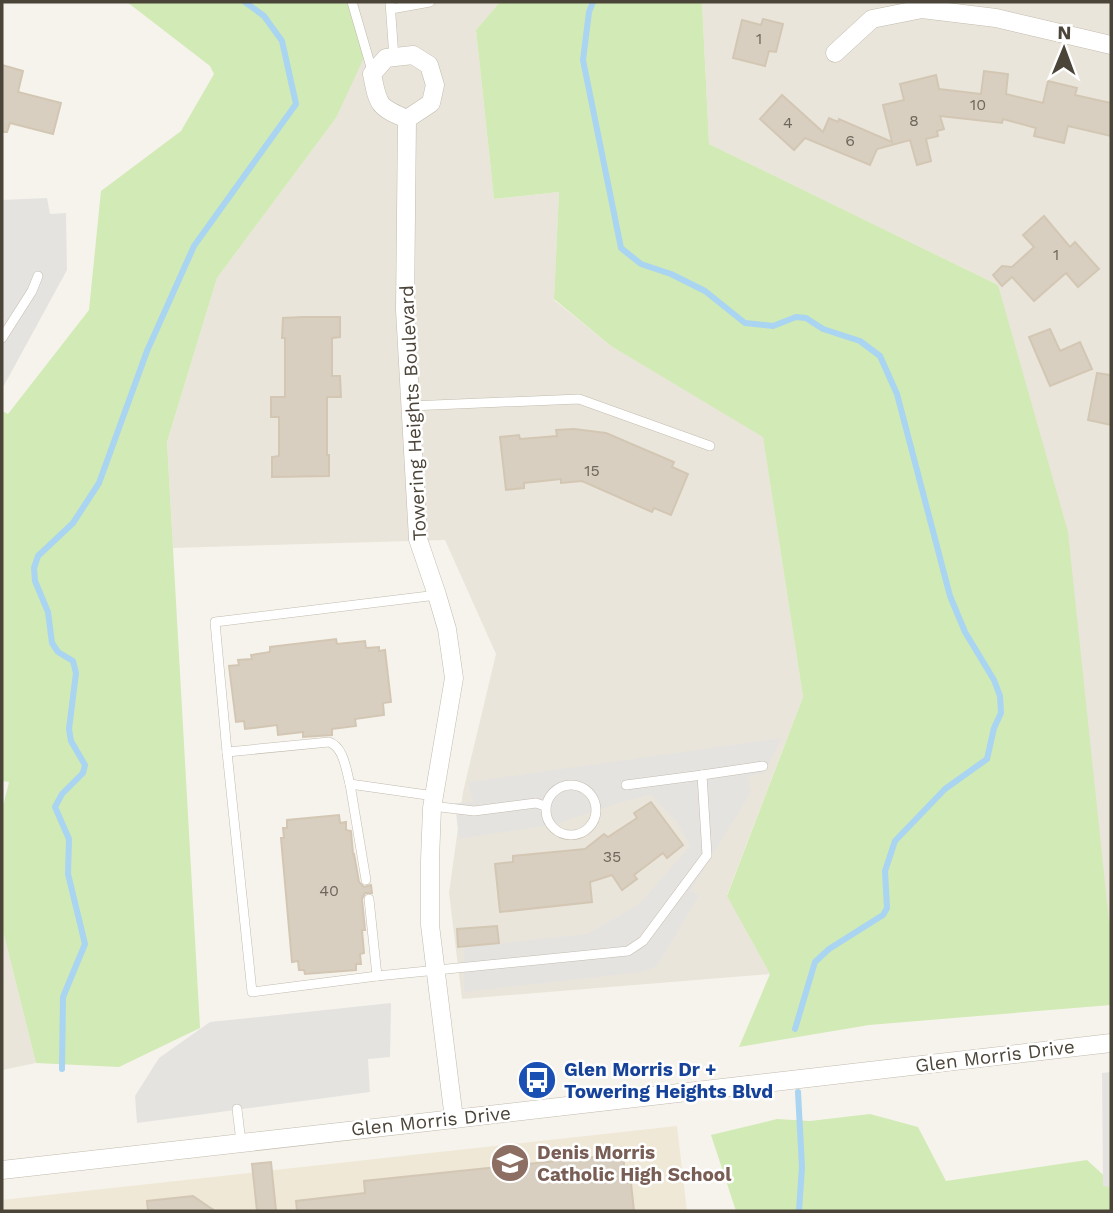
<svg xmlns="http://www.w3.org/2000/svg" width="1113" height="1213" viewBox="0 0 1113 1213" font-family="'Work Sans',sans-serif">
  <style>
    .residential { fill: #eae5da }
    .education { fill: #efe8d6 }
    .green { fill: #d2eab5 }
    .parking { fill: #e5e3e0 }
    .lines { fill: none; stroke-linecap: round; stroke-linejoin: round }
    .stream { stroke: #a9d4f2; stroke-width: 6 }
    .building { fill: #d8cfc1; stroke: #d3c7b4; stroke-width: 2 }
    .lane-casing { stroke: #c2bbae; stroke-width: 10 }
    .street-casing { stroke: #c2bbae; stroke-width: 19 }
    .lane { stroke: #fff; stroke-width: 9 }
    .street { stroke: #fff; stroke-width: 18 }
    .labels { text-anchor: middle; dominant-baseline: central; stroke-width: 5; stroke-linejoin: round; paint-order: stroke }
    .number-label { font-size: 16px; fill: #6e675b }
    .street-label { font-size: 19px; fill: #4b4439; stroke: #fff }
    .transit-label { font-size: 19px; font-weight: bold; fill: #164399; stroke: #fff; text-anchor: start }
    .education-label { font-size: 19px; font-weight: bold; fill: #785e54; stroke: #fff; text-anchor: start }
  </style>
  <rect width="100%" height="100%" fill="#f6f3ec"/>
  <g class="residential">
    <polygon points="355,2 500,2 476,30 494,199 559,192 554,300 611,346 763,436 803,697 727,895 770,974 462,999 449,893 463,792 496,654 445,540 173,548 167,442 217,278 336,118"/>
    <polygon points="702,2 1111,2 1111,921 1109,921 998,285 709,144"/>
    <polygon points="2,927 36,1063 2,1070"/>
  </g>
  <polygon class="education" points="677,1126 687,1211 2,1211 2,1200"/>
  <g class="green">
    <polygon points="127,2 355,2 366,53 336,118 217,278 167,442 200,1028 119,1067 36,1063 2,927 2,810 9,782 2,781 2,411 8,414 89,310 101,191 181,131 214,74 210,66"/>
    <polygon points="500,2 702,2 709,144 998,285 1068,532 1109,921 1111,921 1111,1005 869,1025 739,1047 770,974 727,896 803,697 763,437 611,346 554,299 559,192 494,199 476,30"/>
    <polygon points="870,1114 918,1127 946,1181 1087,1160 1111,1182 1111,1211 736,1211 711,1135 777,1119 810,1121"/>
  </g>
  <g class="parking">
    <polygon points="47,198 50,214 66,213 67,270 2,389 2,200"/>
    <polygon points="782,738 763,774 748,776 751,792 691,890 699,896 657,966 643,972 464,992 464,947 587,934 638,905 690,846 677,822 651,795 619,803 556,824 459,839 455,803 473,802 468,782"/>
    <polygon points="391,1003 390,1057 368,1059 370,1092 137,1123 135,1096 159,1058 210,1022"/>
    <polygon points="1111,1072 1111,1187 1103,1186 1102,1073"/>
  </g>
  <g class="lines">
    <g class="stream">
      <polyline points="593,2 589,12 583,60 621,248 641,264 671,274 705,291 745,323 773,326 796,317 806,318 823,329 860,341 880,356 897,394 950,596 965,632 994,680 1000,696 1001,713 994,728 987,759 945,789 895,841 885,871 887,908 883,915 829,949 815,962 795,1029"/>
      <polyline points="62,1069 63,997 85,944 68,874 69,839 55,807 62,794 83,773 85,765 71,741 69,729 76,673 73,661 58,652 52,643 48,612 35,581 34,568 38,556 73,523 99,483 147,351 194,246 296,104 282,41 264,16 245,2"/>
      <polyline points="798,1092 802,1167 799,1211"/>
    </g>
  </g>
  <g class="building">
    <polygon points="763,19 783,24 776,52 769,51 765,66 733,58 742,20 761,25"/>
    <polygon points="2,65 23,71 18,92 61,103 53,134 10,123 7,132 2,132"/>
    <polygon points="984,71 1008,74 1006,94 1043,103 1048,81 1077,88 1075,95 1111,103 1111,136 1068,126 1064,143 1034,136 1036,128 1003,119 1002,123 940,116 944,129 937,131 938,136 926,139 931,161 917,165 910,140 877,149 870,165 805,138 794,150 760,119 782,95 823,132 829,118 838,122 839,119 892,142 883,105 904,100 900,84 936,75 939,89 981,94"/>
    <polygon points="1044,216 1070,247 1075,242 1099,269 1078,287 1066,273 1034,301 1012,277 1002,286 993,275 1002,266 1012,267 1034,247 1023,235"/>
    <polygon points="303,317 340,317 340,337 332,338 332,376 340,376 341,397 327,397 327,455 329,455 329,476 272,477 272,457 279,456 279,417 271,417 271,397 285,397 285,338 282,338 283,318"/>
    <polygon points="1050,329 1060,351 1080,342 1092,369 1050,386 1029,337"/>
    <polygon points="1097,373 1111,375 1111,425 1088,420"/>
    <polygon points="574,429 606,433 674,462 672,467 688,474 671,515 654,508 652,512 582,481 561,483 561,479 524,483 524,488 506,490 500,437 519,435 520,439 557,436 556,430"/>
    <polygon points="336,639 337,644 365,641 366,648 379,647 379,651 385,650 391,702 383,703 384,715 355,719 356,726 332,729 332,735 303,737 303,732 278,735 277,725 245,729 244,721 236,722 229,666 239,665 238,660 252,659 251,655 270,652 270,647"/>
    <polygon points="651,802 683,845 667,858 663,853 634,875 637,879 622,890 612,875 590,882 592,902 500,912 495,864 513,862 513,856 585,849 604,834 608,837 637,818 634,813"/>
    <polygon points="339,815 340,823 346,822 346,830 351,831 353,854 354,854 359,882 364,887 371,885 372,893 365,893 362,899 365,930 362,930 364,953 360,954 361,964 356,964 356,970 305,974 304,970 299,970 298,961 292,962 281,838 284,838 283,828 287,828 287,820"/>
    <polygon points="497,926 499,943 458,947 457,929"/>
    <polygon points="623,1154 626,1183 631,1183 634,1211 297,1211 296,1201 365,1193 364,1181"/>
    <polygon points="271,1162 276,1211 257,1211 252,1164"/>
    <polygon points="193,1196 215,1211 148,1211 147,1201"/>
  </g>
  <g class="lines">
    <g class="lane-casing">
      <g id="lane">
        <polyline points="352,2 373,74"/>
        <polyline points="390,2 394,58"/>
        <polyline points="391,9 430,2"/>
        <polyline points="2,338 32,291 38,276"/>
        <polyline points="410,406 579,399 710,446"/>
        <polyline points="227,752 252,992 377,976 628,951 643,941 707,855 702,775 763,766"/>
        <polyline points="350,784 366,880"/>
        <circle cx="571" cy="810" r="25"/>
        <polyline points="626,785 702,775"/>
        <path d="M 434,796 L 350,784 C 346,770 344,747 329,742 L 227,752 L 215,622 L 437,595"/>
        <polyline points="432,806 474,811 536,803 545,806"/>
        <polyline points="369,899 377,976"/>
        <polyline points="237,1109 241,1142"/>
      </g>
    </g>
    <g class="street-casing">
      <g id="street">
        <polyline points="835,53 872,19 922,9 996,18 1111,45"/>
        <path d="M 407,119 C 378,107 378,105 372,74 L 386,58 L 413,55 L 429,65 L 435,85 L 431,103 L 407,119 L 405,310 L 418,539 L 437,595 L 447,629 L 454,678 L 432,808 L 430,860 L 430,925 L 454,1119"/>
        <polyline points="2,1170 454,1119 1111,1043"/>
      </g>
    </g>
    <use href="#lane" class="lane"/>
    <use href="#street" class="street"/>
  </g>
  <defs>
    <g id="bus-disc" transform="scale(2.0125)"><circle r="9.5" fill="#1a4fb4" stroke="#fff"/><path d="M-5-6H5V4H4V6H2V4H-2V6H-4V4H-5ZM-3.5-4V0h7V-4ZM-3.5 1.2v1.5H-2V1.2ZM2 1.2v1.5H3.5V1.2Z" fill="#fff"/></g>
    <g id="school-disc" transform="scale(2.0125)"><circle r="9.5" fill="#8d6e63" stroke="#fff"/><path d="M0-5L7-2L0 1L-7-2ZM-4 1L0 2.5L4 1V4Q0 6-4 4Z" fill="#fff"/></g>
  </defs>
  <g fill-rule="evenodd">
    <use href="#bus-disc" x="537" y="1080"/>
    <use href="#school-disc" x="510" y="1163"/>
  </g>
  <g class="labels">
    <g class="number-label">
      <text x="759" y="38">1</text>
      <text x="978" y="104">10</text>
      <text x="914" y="120">8</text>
      <text x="788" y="122">4</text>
      <text x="850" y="140">6</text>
      <text x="1056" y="254">1</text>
      <text x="592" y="470">15</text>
      <text x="612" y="856">35</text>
      <text x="329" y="890">40</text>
    </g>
    <g class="street-label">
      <text transform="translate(413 413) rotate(-93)">Towering Heights Boulevard</text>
      <text transform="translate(995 1056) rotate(-7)">Glen Morris Drive</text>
      <text transform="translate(431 1121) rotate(-6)">Glen Morris Drive</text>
    </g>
    <g class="transit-label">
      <text x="564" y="1069">Glen Morris Dr +<tspan x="564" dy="22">Towering Heights Blvd</tspan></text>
    </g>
    <g class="education-label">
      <text x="537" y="1152">Denis Morris<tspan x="537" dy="22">Catholic High School</tspan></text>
    </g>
  </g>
  <rect width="1113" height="1213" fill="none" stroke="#4b4439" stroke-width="7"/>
  <g transform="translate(1064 49) rotate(1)" stroke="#ffffff" stroke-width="5" paint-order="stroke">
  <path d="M0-5L12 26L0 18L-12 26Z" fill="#4b4439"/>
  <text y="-10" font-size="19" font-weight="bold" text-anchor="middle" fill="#4b4439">N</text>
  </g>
</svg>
